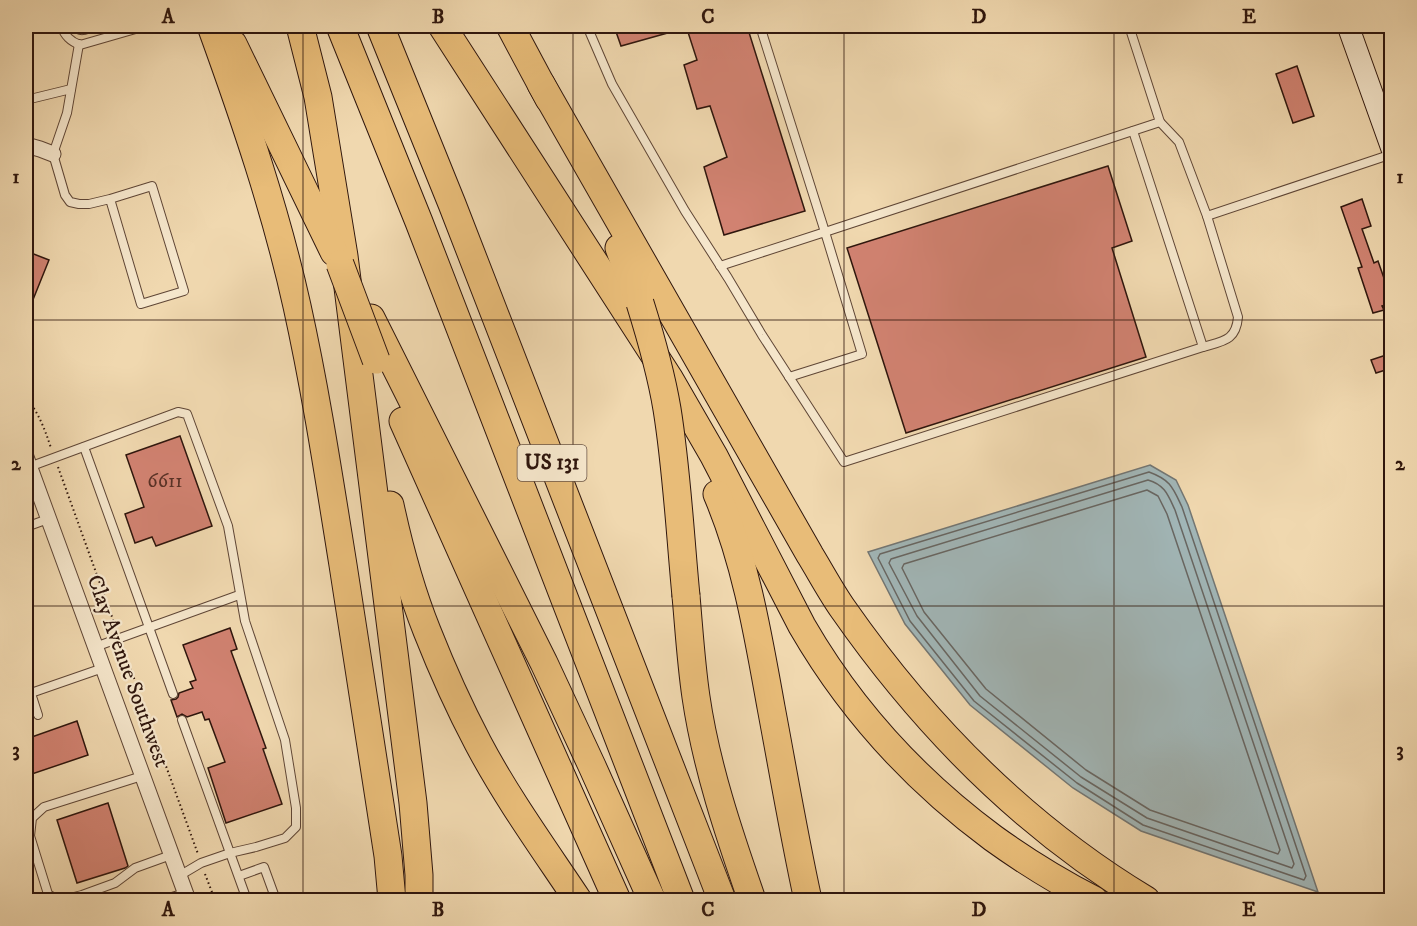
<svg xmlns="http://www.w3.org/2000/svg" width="1417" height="926" viewBox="0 0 1417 926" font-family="'IM FELL DW Pica',serif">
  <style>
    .water { fill: #a1b6b7; stroke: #737673; stroke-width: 1.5 }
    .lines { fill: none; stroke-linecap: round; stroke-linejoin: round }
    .shore { stroke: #686662; stroke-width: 1.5 }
    .building { fill: #d18271; stroke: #2f160d; stroke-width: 1.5 }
    .service-casing { stroke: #5f4636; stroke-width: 10 }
    .minor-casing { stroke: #5f4636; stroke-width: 17 }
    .secondary-casing { stroke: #2f160d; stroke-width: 23 }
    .motorway-casing { stroke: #2f160d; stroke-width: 29 }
    .path { stroke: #2f160d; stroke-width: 2; stroke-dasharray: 1.5 3; stroke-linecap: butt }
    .service { stroke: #f5e6cb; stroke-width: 8 }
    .minor { stroke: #f5e6cb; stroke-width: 15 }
    .secondary { stroke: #f5e6cb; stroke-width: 21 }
    .motorway { stroke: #e8bc78; stroke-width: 27 }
    .motorway-bridge-casing { stroke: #2f160d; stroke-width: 29; stroke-linecap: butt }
    .motorway-bridge { stroke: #e8bc78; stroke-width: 27 }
    .grid { fill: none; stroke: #2f160d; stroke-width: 1.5; stroke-opacity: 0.55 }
    .labels { text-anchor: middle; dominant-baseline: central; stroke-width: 4.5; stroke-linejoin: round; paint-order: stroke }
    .number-label { font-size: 20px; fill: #583126 }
    .shield { fill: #f5e6cb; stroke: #6a5446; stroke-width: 1.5 }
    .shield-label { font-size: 21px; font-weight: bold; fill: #2f160d }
    .street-label { font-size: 22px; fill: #2f160d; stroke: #f5e6cb }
    .neatline { fill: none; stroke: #2f160d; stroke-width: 2 }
    .grid-label { font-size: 20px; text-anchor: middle; font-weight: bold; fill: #2f160d }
  </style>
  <rect width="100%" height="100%" fill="#f0d8af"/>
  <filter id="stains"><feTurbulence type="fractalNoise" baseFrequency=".00333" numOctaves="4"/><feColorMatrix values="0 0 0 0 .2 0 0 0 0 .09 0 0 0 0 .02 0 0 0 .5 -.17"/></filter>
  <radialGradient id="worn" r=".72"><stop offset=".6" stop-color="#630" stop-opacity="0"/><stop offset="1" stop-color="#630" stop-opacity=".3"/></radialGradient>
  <polygon class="water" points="1150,465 1176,480 1188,505 1318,892 1141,831 1073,788 970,705 905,624 868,552"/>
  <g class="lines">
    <g class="shore">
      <path d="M 1149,472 C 1171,480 1173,488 1182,507 L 1306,876 L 1304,880 L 1143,825 L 1077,783 L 974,701 L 910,621 L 878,558 L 880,554 Z"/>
      <path d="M 1148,480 C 1165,485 1168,495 1175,510 L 1294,864 L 1292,868 L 1147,818 L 1081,777 L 980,696 L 917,616 L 889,563 L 891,559 Z"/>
      <polygon points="1147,490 1158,496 1167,514 1280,850 1278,854 1150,810 1086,770 986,689 924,612 902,568 904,564"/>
    </g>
  </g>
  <g class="building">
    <polygon points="614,26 681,26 682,29 621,46"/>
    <polygon points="686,26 747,26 805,211 724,235 704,167 727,157 710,106 697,109 684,65 697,60"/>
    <polygon points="1297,66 1314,116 1293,123 1276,74"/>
    <polygon points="1108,166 1132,241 1112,248 1146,357 906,433 847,248"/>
    <polygon points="1362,199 1371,226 1362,229 1374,263 1378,261 1385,281 1392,279 1392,303 1382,306 1384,310 1373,313 1358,268 1362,267 1341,207"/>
    <polygon points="26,251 49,260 26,317"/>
    <polygon points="1392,353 1392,368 1376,373 1371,360"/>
    <polygon points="180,436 212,526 156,546 152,537 135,543 125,514 144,507 126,455"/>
    <polygon points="230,628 237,649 231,651 266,748 263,749 282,804 226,823 208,768 225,762 209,719 205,720 202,712 187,717 182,714 177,717 171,700 176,699 178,697 179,693 193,688 190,682 196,680 183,645"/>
    <polygon points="77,721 88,755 26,776 26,739"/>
    <polygon points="108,803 128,866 125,868 77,883 57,820"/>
  </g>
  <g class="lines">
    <g class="service-casing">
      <g id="service">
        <path d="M 61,26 C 65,36 70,41 80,45 L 146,26"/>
        <path d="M 72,26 C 80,32 85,31 94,26"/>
        <polyline points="587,26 612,84 685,211 728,278 762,335 844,462 1203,347 1133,131"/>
        <polyline points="760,26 825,232 1160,122 1129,26"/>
        <polyline points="79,44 67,113 53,154 65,195 70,202 79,204 89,204 110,199 141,304 184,291 152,186 110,199"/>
        <polyline points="26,100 71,89"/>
        <polyline points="1160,122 1179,142 1207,216 1392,154"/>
        <polyline points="720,266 825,232 862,354 789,377"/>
        <path d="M 1203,347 C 1223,341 1236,341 1238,317 L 1207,216"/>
        <polyline points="84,447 173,694"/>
        <polyline points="29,467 178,412 187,414 228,526 245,621 285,740 296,808 296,827 285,838 256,847 230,853 201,863 179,876"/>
        <polyline points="26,527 48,519"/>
        <polyline points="95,647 239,595"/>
        <polyline points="26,678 38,715"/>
        <polyline points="31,693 103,668"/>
        <polyline points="182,720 247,900"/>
        <polyline points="142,776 44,807 32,818 30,836 48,894 54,898 66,899 82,895 115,883 135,868 171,855"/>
        <polyline points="239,876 264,867 276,900"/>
        <polyline points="162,900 185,893"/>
      </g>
    </g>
    <g class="minor-casing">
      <g id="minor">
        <polyline points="26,145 40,149 53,154"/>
        <polyline points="26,457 188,900"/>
      </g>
    </g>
    <g class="secondary-casing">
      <polyline id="secondary" points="1348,26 1392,149"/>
    </g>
    <g class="motorway-casing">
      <g id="motorway">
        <path d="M 211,26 C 244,117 276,211 297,306 C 316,392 329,478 343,565 C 358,662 373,759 388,856 L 392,900"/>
        <polyline points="300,26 318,97 344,256 413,803 419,875 419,900"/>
        <polyline points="340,26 419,222 681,900"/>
        <polyline points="380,26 452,204 722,900"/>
        <path d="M 442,26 L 669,378 L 714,456 L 802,626 C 850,709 916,781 993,838 C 1025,861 1059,882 1094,900"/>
        <polyline points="510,26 549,99"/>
        <polyline points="233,44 334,252"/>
        <path d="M 541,84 L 810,555 C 821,573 831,592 843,609 C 924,725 1025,827 1146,900"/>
        <polyline points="619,248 640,303"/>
        <polyline points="371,318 544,663 592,766 652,900"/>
        <polyline points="403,421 617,900"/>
        <path d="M 717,494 C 746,562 758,635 771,707 C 783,771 794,836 808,900"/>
        <path d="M 390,505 C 399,547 411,591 427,631 C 442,669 459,707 478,743 C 507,798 544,849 578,900"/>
        <path d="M 686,596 C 689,629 691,663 696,697 C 706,766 729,834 752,900"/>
      </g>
    </g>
    <g class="path">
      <polyline points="1385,26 1392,44"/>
      <path d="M 26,397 C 39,414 44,427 51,448"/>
      <polyline points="58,467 116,628"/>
      <polyline points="123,648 198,854"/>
      <polyline points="205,874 215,900"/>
    </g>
    <use href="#service" class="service"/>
    <use href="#minor" class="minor"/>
    <use href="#secondary" class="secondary"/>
    <use href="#motorway" class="motorway"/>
    <g class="motorway-bridge-casing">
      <g id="motorway-bridge">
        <polyline points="340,264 376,360"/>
        <path d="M 640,303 C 651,338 661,373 667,409 C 677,471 680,534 686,596"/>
      </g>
    </g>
    <use href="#motorway-bridge" class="motorway-bridge"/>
  </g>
  <path class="grid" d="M 303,26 L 303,900M 573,26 L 573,900M 844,26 L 844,900M 1114,26 L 1114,900M 26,320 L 1392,320M 26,606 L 1392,606"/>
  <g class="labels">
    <g class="number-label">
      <text x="165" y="481">6611</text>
    </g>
    <rect class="shield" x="517.5" y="445" width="69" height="36" rx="4.5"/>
    <g class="shield-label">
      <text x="552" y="463">US 131</text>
    </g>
    <g class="street-label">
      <text transform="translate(128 671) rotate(70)">Clay Avenue Southwest</text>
    </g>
  </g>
  <rect width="1417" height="926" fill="none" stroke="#f0d8af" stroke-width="66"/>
  <rect x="33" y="33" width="1351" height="860" class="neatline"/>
  <g class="grid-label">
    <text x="168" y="23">A</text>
    <text x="438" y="23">B</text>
    <text x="708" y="23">C</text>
    <text x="979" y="23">D</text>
    <text x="1249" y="23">E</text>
    <text x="16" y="183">1</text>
    <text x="1400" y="183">1</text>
    <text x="16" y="470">2</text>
    <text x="1400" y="470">2</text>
    <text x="16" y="756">3</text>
    <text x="1400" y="756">3</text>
    <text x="168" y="916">A</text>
    <text x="438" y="916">B</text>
    <text x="708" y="916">C</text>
    <text x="979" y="916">D</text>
    <text x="1249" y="916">E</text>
  </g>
  <rect width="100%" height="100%" filter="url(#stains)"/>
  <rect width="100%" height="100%" fill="url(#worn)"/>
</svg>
